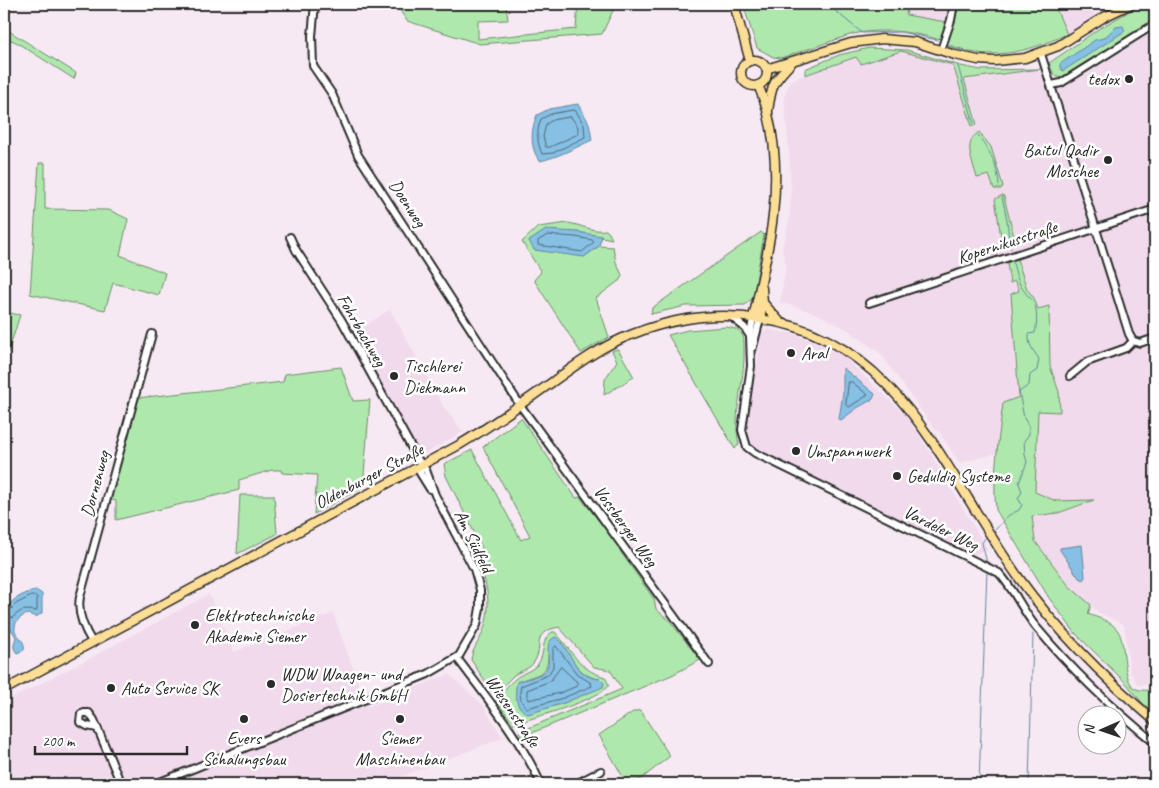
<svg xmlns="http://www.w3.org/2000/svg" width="1159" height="788" viewBox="0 0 1159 788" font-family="Caveat,sans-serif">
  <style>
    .built { fill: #f1daec; fill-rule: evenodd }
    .green { fill: #afe8ac; stroke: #6d8a6c; fill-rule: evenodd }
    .water { fill: #86c0e5; stroke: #62849b }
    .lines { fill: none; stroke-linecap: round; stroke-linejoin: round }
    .shore { stroke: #4f6775; stroke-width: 1 }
    .stream { stroke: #62849b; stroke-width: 1 }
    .minor-casing { stroke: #2b2b2b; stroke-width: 10 }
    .major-casing { stroke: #2b2b2b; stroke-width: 11 }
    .minor { stroke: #fff; stroke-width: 6 }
    .major { stroke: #fdde96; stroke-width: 8 }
    .poi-dot { fill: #2b2b2b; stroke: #fff; stroke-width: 2 }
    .labels { text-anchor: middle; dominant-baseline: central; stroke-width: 5; stroke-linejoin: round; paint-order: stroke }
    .poi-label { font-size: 18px; fill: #2b2b2b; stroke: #fff; text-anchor: start }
    .street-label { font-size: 18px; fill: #2b2b2b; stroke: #fff }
  </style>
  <rect width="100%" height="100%" fill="#f7e9f4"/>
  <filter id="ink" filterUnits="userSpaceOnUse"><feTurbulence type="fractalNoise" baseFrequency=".02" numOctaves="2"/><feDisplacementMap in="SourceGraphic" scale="10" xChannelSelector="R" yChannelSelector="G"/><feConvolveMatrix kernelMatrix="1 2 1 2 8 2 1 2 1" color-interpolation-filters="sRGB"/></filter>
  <g filter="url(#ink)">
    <g class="built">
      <polygon points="908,4 951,4 946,22 906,15"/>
      <polygon points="1054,4 1089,4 1095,16 1067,34"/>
      <path d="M 1155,20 L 1155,684 L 1138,685 L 1130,672 L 1124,625 L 1098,612 L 1069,586 L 1035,541 L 1032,516 L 1058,513 L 1093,501 L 1056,501 L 1035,492 L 1038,411 L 1060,412 L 1059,392 L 1050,366 L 1049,307 L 1039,309 L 1034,298 L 1027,289 L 1017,259 L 1010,282 L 1015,281 L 1019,291 L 1011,294 L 1019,397 L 1003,404 L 998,453 L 959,463 L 939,431 L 936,431 L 880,353 L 848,330 L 815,313 L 780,302 L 786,265 L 782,250 L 789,222 L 791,198 L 790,163 L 784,97 L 791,80 L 857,57 L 861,64 L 901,51 L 953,65 L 972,126 L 977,124 L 963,79 L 1040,69 L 1046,86 ZM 979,132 L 991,147 L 992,186 L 989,175 L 971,140 L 974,135 ZM 1004,197 L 1015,241 L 1005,243 L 1001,237 L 999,216 Z"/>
      <polygon points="390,309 444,407 463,432 423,455 418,452 414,447 355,333"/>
      <polygon points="767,329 797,335 823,345 843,356 909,418 988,550 969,556 751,447 746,428 762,333"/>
      <polygon points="209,594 234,652 333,613 367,707 449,674 483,705 503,738 382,784 4,784 4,702 88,659"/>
    </g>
    <g class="green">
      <polygon points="401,4 506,4 508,20 478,21 478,39 576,29 578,4 616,4 602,34 480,44 407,21 401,12"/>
      <path d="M 743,4 L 804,4 L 807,9 L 813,7 L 812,4 L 908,4 L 906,15 L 946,22 L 940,38 L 937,39 C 909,31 882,28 853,34 L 781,58 L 773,57 L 757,48 Z"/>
      <path d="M 960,4 L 1054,4 L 1067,34 C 1026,53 990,62 945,45 Z"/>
      <polygon points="1142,4 1155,4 1155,20 1060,78 1054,75 1049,63 1100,28"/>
      <polygon points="4,28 76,73 74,79 16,42 4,37"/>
      <polygon points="869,48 907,50 961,66 981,70 1040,69 964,79 977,125 972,126 953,65 901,51 861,64 856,57 805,75 805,69 839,55"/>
      <path d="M 979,132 L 991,147 L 1003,186 L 1001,189 L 994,189 L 989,175 L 977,178 C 973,162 962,143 979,132 Z"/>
      <polygon points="39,163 45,163 45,209 109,210 128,219 120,255 165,273 159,295 113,283 105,310 30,294"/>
      <polygon points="1003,195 1004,197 1015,241 1005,243 1001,237 995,199"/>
      <path d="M 568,223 C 582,225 592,232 606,230 L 609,233 L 612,239 L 577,232 L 584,257 L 599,246 L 613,247 L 616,262 L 622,275 L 620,280 L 596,298 L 609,337 L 581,353 L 534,280 L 541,272 L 522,242 L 538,227 Z"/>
      <polygon points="761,232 764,235 753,298 745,305 686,306 651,314 652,308"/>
      <path d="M 1017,259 L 1027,289 L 1034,298 L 1038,309 L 1049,306 L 1050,366 L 1059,392 L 1060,412 L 1038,411 L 1035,492 L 1056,501 L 1094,500 L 1058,513 L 1032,516 L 1035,541 L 1069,586 L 1091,605 L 1088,614 C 1098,618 1112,621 1118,631 C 1127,644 1121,681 1136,689 C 1141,691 1149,690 1155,690 L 1155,714 L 1144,705 L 1126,683 L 1076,634 L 1049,598 L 996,510 C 992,476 999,438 1003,403 L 1019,397 L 1011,294 L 1019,291 L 1015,281 L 1010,283 L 1007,263 Z"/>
      <polygon points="4,312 20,315 6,359 4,358"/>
      <path d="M 726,327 C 732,328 740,329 743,336 C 744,340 744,347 744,351 C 745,382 732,414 739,444 L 735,449 L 668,335 L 688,330 Z"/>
      <polygon points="618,349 634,377 604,395 605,379 617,361 612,351"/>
      <polygon points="341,367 353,401 370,400 363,487 314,514 317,475 282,473 281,470 272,470 239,480 239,490 116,520 116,501 109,499 137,398 283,382 285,374"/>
      <path d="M 521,418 L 576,498 L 580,497 L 622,550 L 620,551 L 654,599 L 656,609 L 670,621 L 700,660 L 672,675 L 522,737 L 519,732 L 622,689 L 610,670 L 594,667 L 559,627 C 529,633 545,646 534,662 C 530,669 520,671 514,675 C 507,681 502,689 494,694 L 471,660 C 472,650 478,643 482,634 C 492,610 488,588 480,564 L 487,558 L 446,476 L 444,464 L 472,450 L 521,540 L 530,536 L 483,447 Z"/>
      <polygon points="240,495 274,495 277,534 237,554"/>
      <path d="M 552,632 L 555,632 C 573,651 577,669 605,677 L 609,685 C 601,699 531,719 513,724 L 495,699 C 503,693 507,685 515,679 C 522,673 532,671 538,664 C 546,653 540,640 552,632 ZM 560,640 C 569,656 580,678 600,679 L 564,703 L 547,708 L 517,682 C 548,670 547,676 549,643 Z"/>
      <polygon points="640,710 670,756 635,784 627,784 599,735 633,712"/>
    </g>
    <g class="water">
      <polygon points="1123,26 1125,31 1063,71 1060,67 1060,64 1095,40 1104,38 1116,27"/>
      <path d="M 578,104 L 589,123 L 592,140 C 575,148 558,157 540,161 C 529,148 531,129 537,115 L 549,109 Z"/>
      <polygon points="546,230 577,232 602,236 599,246 584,257 534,250 529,241"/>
      <polygon points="843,368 875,394 873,399 857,408 841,420 839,419 843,393"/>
      <polygon points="1082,545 1085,577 1083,580 1079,578 1060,550 1060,548"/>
      <path d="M 36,590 L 42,594 L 42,613 L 36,617 L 28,614 C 19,617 14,622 15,631 C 19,638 26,642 24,650 L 17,653 C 12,648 14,644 16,637 C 13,631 8,627 6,620 C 1,603 22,594 36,590 Z"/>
      <path d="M 556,637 C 572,650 574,678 600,679 L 604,683 L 603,687 L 564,703 L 528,714 C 515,707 514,695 517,682 C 525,679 537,677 544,672 C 555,663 540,642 556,637 Z"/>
    </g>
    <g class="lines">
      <g class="shore">
        <path d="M 574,110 L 576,111 L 584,125 L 585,137 L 553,153 L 542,154 C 537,142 536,132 541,119 L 551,114 Z"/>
        <polygon points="571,117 578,127 578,134 550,147 546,147 543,137 546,124 553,120"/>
        <polygon points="548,235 576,237 592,240 594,242 582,252 538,245 538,241"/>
        <polygon points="849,382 852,382 868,395 849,407 846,405"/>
        <path d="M 32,596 L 37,597 L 37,611 C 24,610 23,608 12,618 L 7,616 L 7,613 L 16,604 Z"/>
        <path d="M 556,646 L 577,674 L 591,683 L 592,686 L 563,698 L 527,708 C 520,703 519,694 521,686 L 548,675 L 553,667 L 553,649 Z"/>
        <polygon points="561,667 577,682 577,686 560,693 528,700 527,696 527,690 550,681"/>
      </g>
      <g class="stream">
        <polyline points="827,4 862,33 901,32 937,40"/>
        <polyline points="948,45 965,50 964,52"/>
        <polyline points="958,66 974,124"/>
        <path d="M 978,135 C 990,152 998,165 999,186"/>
        <polyline points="1002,197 1007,220 1009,239"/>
        <polyline points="1011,248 1011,249"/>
        <path d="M 994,531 L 1009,515 L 1019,510 L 1022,505 L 1018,498 L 1022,492 L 1019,483 L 1027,462 L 1025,455 L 1024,441 L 1029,434 L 1029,427 L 1024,418 L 1019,392 L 1029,385 L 1030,375 L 1037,370 L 1039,359 C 1033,350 1028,345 1029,334 L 1035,333 C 1037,324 1038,309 1033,301 C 1031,298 1027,296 1025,292 C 1018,284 1015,272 1013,262"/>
        <polyline points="985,538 982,543 987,563"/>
        <polyline points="979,784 987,570"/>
        <polyline points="1029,784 1033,634"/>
      </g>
      <g class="minor-casing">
        <g id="minor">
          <polyline points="315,4 312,36 313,66 332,94 358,155 520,405 709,664"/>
          <polyline points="941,50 951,20 954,4"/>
          <polyline points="1041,54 1129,334 1133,341"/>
          <polyline points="1052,85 1061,83 1155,24"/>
          <polyline points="869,303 1155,209"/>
          <polyline points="730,316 744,327 750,336"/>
          <path d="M 753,318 L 750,336 L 751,366 L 742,430 L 747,447 L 755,453 L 999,573 C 1014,589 1022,610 1036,627 C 1072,670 1112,708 1155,743"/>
          <polyline points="753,347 760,319"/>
          <polyline points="1070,376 1087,362 1126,348 1133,341 1140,343 1155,338"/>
          <polyline points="421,465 420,473 430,489"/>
          <path d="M 92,642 C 84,629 77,612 80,597 L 152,334"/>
          <path d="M 457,658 C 487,698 520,738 541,784"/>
          <polyline points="97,728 87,726 80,722 81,714 84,713 89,713 94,720 121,784"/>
          <polyline points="155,784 428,674 459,656 477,625 480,608 480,590 474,569 435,495 426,470 421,465 342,321 296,250 290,237"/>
          <polyline points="576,784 601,771"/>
        </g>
      </g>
      <g class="major-casing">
        <g id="major">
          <polyline points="734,4 750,61"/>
          <circle cx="754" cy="73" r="13"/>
          <polyline points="766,69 851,43 882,39 915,42 955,55 978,60 995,61 1025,58 1058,46 1104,17 1131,4"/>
          <path d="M 768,111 C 772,83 773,82 792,62"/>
          <polyline points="763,303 780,322"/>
          <path d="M 753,318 C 769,250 785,183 768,114 C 766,104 762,95 758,85"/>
          <polyline points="760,319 763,303 762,288"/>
          <path d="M 4,690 L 459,445 C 491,426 521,404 551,383 C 577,364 603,345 633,334 C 674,318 717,312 760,319 C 901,338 946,477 1019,578 C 1058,632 1105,679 1155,721"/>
        </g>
      </g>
      <use href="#minor" class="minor"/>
      <use href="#major" class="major"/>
    </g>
  </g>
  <g class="poi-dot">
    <circle cx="1129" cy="79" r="5"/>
    <circle cx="1108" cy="160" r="5"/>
    <circle cx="791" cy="353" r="5"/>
    <circle cx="394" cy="376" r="5"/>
    <circle cx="796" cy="451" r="5"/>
    <circle cx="897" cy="476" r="5"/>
    <circle cx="195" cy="625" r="5"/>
    <circle cx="271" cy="684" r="5"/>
    <circle cx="111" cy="688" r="5"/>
    <circle cx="244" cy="719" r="5"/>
    <circle cx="400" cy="719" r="5"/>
  </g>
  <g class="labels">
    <g class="poi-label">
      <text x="1119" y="79" text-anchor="end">tedox</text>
      <text x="1098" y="150" text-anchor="end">Baitul Qadir<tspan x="1098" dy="21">Moschee</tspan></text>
      <text x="801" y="353">Aral</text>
      <text x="404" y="366">Tischlerei<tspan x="404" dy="21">Diekmann</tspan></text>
      <text x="806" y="451">Umspannwerk</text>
      <text x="907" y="476">Geduldig Systeme</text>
      <text x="205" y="615">Elektrotechnische<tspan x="205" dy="21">Akademie Siemer</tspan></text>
      <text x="281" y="674">WDW Waagen- und<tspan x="281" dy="21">Dosiertechnik GmbH</tspan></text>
      <text x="121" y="688">Auto Service SK</text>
      <text x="244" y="738" text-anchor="middle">Evers<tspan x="244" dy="21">Schalungsbau</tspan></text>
      <text x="400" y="738" text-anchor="middle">Siemer<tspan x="400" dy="21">Maschinenbau</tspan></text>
    </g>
    <g class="street-label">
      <text transform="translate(408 203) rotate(57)">Doenweg</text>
      <text transform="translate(1007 242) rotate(-18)">Kopernikusstraße</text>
      <text transform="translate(362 330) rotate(60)">Fohrbachweg</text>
      <text transform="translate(369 476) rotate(-28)">Oldenburger Straße</text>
      <text transform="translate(95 484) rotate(-75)">Dornenweg</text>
      <text transform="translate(626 526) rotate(54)">Vossberger Weg</text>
      <text transform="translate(941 528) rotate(26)">Vardeler Weg</text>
      <text transform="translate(474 541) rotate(64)">Am Südfeld</text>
      <text transform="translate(513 711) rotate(56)">Wiesenstraße</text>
    </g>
  </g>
  <rect width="1159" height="788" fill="none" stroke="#fff" stroke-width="20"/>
  <rect x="10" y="10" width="1139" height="768" fill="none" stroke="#2b2b2b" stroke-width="2" filter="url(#ink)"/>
  <g transform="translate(1102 730) rotate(268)"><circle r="24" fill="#ffffff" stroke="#aaaaaa"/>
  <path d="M0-4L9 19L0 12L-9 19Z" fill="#2b2b2b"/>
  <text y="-8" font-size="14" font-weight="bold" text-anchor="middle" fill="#2b2b2b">N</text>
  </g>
  <path d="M35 746v8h152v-8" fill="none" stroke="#2b2b2b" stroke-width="2.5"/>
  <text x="42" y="746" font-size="15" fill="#2b2b2b" stroke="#ffffff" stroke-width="4" paint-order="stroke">200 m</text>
</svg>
